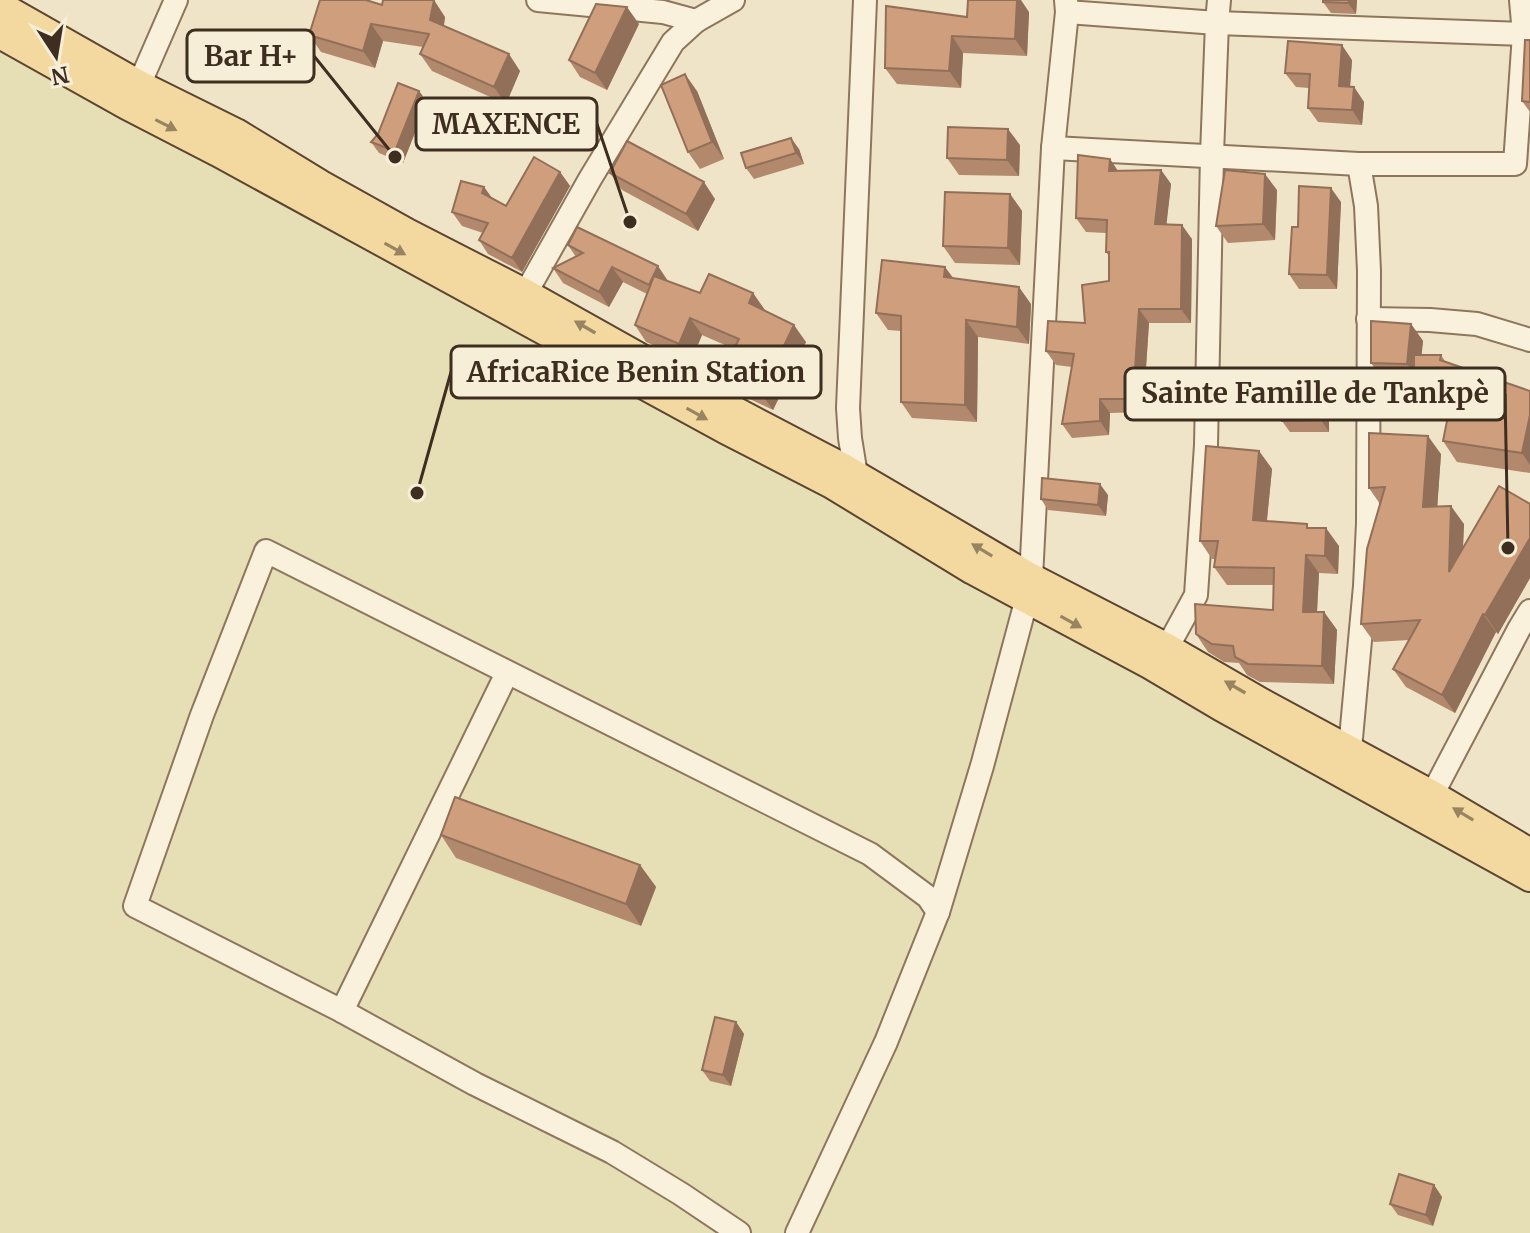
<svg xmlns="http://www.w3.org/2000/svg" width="1530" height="1233" viewBox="0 0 1530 1233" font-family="Merriweather,serif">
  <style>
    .farmland { fill: #e6deb5 }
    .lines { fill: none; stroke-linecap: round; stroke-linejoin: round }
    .minor-casing { stroke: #8d765c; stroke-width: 26 }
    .major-casing { stroke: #5b4430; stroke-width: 32 }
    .minor { stroke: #faf1dc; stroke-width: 22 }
    .major { stroke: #f3d9a0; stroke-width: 28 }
    .wall { fill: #b2896c }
    .shaded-wall { fill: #916f58 }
    .building { fill: #cf9f7d; stroke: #916f58; stroke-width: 2 }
    .oneway { fill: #988460 }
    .leader { fill: none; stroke: #3d2e20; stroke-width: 3 }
    .callout-dot { fill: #3d2e20; stroke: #f7eed8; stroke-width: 3 }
    .callout { fill: #f7eed8; stroke: #3d2e20; stroke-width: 3 }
    .callout-label { font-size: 28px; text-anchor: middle; font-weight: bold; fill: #3d2e20 }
  </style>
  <rect width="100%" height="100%" fill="#f0e4c8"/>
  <polygon class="farmland" points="0,29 1530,880 1530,1233 0,1233"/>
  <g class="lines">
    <g class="minor-casing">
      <g id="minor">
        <polyline points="538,0 663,12 696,21"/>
        <polyline points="1067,12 1217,23 1524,34"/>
        <polyline points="132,97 139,85 176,0"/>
        <polyline points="1053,148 1359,164 1515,164 1524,34 1521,0"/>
        <polyline points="519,305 590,179 673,42 696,21 733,0"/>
        <polyline points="1368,319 1430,320 1477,324 1530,340"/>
        <polyline points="850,484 856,475 850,438 848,408 865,0"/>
        <polyline points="1157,659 1167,648 1196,595 1206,445 1212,155 1217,23 1219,0"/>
        <polyline points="1343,764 1350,749 1365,586 1368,523 1369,271 1366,206 1359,164"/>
        <polyline points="1421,803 1432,795 1519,629 1530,611"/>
        <polyline points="342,1011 507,673"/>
        <polyline points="739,1233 681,1194 612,1152 475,1084 342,1011 135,906 202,715 266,551 870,854 928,897 938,912"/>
        <polyline points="797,1233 886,1042 938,912 982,766 1027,598 1031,578 1053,148 1067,12 1066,0"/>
      </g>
    </g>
    <g class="major-casing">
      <g id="major">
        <polyline points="0,6 139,85 236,133 321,185 407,233 526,294 740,414 845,469 1031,578 1167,648 1262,703 1432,795 1530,853"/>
        <polyline points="0,34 127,105 218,152 725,429 832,484 973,570 1151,665 1222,707 1530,877"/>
      </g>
    </g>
    <use href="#minor" class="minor"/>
    <use href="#major" class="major"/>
  </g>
  <g class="wall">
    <polygon points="1323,0 1357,0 1356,14 1331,13 1323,2"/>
    <polygon points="382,5 445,17 444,26 520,71 506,104 432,71 420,54 423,47 383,41 375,68 321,52 309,35"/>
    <polygon points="1029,12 1027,56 963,53 961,88 897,84 885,68 967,17"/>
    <polygon points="639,24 607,90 580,77 569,60"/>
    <polygon points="1530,40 1530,112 1522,101"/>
    <polygon points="1352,60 1350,87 1354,87 1364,102 1362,125 1318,122 1308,108 1309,88 1296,87 1285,73"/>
    <polygon points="419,91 427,102 403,163 379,153 371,142"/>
    <polygon points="697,91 724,159 700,169 688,152"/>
    <polygon points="1020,145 1019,176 959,175 947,158"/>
    <polygon points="799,149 804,164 754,179 746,168"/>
    <polygon points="1110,159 1118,171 1161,170 1171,184 1166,224 1192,239 1191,323 1149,323 1143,412 1110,413 1109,435 1072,438 1062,424 1072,367 1056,365 1046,351 1085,323 1109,281 1109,256 1106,252 1106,233 1086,232 1076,218"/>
    <polygon points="560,172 570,186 522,272 488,254 479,240 483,233 462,226 452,212 484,187 492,198 506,206"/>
    <polygon points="610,173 715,199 698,231 622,190"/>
    <polygon points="1277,190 1275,240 1228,243 1216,226"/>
    <polygon points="1010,194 1022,211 1020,265 955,263 943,246"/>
    <polygon points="1341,202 1337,289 1299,289 1289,274 1298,227"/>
    <polygon points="568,245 700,293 753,293 764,311 806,342 773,410 733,391 721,374 734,349 702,335 691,361 646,342 635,325 647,294 623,282 609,307 563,283 553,268 576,257"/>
    <polygon points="953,278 1031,304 1029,344 978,337 977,422 912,418 901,402 901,331 888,330 876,313"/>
    <polygon points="1411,324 1423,341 1421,355 1441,355 1445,361 1530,391 1530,473 1457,462 1443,441 1451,402 1428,402 1414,381 1383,380 1371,363"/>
    <polygon points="1329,404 1329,432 1290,432 1282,421"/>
    <polygon points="1259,451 1272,469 1267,521 1311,528 1339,546 1338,574 1319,573 1317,612 1324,612 1337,630 1334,684 1260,682 1247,675 1239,663 1224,662 1208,652 1196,634 1273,610 1274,585 1227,585 1214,567 1215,559 1212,559 1200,541"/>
    <polygon points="1441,454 1437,507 1464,524 1463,547 1530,504 1530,578 1498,634 1496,632 1455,713 1406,687 1393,669 1409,640 1374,642 1361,624 1380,504 1369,488"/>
    <polygon points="1108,495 1106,516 1048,510 1041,499"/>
    <polygon points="441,835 640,865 656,887 641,926 456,858"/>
    <polygon points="736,1022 744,1034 731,1086 710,1081 702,1070"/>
    <polygon points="1434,1185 1442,1197 1433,1226 1398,1215 1390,1204"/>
  </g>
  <g class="shaded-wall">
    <polygon points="434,0 445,17 442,36 430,20"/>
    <polygon points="1017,0 1021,0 1029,12 1027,56 1015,39"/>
    <polygon points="1349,0 1357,0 1356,14 1348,3"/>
    <polygon points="627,7 639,24 607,90 595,73"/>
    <polygon points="371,24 383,41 375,68 363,51"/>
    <polygon points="952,36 963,53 961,88 949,71"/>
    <polygon points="1342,45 1352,60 1349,101 1339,86"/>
    <polygon points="509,54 520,71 506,104 494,87"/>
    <polygon points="685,74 697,91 724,159 712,142"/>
    <polygon points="1354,87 1364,102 1362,125 1352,110"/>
    <polygon points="419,91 427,102 403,163 395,151"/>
    <polygon points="1008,129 1020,145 1019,176 1007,160"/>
    <polygon points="791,138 799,149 804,164 796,153"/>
    <polygon points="1110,159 1119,173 1109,171"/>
    <polygon points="1161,170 1171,184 1165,238 1155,224"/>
    <polygon points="560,172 570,186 522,272 512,258"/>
    <polygon points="1265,174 1277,190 1275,240 1263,224"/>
    <polygon points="704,182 715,199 698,231 686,214"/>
    <polygon points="484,187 494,201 482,193"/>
    <polygon points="1331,188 1341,202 1337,289 1327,275"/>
    <polygon points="1010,194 1022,211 1020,265 1008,248"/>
    <polygon points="1182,225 1192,239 1191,323 1181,309"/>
    <polygon points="658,266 668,281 659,300 649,285"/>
    <polygon points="612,267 623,282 609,307 599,292"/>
    <polygon points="945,267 957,283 944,277"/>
    <polygon points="1019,287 1031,304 1029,344 1017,327"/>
    <polygon points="753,293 765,310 760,320 749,303"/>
    <polygon points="1139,309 1149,323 1143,412 1133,399"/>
    <polygon points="690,318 702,335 691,361 679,344"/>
    <polygon points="966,320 978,337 977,422 965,405"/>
    <polygon points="1411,324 1423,341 1419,381 1407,364"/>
    <polygon points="794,325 806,342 773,410 761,393"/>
    <polygon points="1321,393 1329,404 1329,432 1321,420"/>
    <polygon points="1100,399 1110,413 1109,435 1100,421"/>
    <polygon points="1530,415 1530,465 1522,453"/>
    <polygon points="1428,436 1441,454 1436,525 1423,507"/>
    <polygon points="1259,451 1272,469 1265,537 1253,520"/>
    <polygon points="1100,484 1108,495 1106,516 1098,505"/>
    <polygon points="1451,506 1464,524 1461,590 1449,572"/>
    <polygon points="1326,528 1339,546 1338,574 1325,556"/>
    <polygon points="1530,538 1530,578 1498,634 1485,615"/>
    <polygon points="1306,555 1319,573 1316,630 1303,612"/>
    <polygon points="1324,612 1337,630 1334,684 1322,666"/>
    <polygon points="1483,614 1496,632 1455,713 1442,695"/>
    <polygon points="640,865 656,887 641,926 626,904"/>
    <polygon points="736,1022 744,1034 731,1086 723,1075"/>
    <polygon points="1434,1185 1442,1197 1433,1226 1426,1215"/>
  </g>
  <g class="building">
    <polygon points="320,0 366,0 382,5 383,0 434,0 430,20 509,54 494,87 420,54 429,34 371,24 363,51 309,35"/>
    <polygon points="968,0 1017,0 1015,39 952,36 949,71 885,68 886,6 967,17"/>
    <polygon points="1323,0 1349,0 1348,3 1323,2"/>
    <polygon points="596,4 627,7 595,73 569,60"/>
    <polygon points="1525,40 1530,40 1530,102 1522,101"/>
    <polygon points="1288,41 1342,45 1339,86 1354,87 1352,110 1308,108 1310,74 1285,73"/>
    <polygon points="685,74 712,142 688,152 661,85"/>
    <polygon points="398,83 419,91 395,151 371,142 378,134"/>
    <polygon points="948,127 1008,129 1007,160 947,158"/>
    <polygon points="791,138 796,153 746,168 741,153"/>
    <polygon points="627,141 704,182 686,214 610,173"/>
    <polygon points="1078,155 1110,159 1109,171 1161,170 1155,224 1182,225 1181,309 1139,309 1133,399 1100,399 1100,421 1062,424 1074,354 1046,351 1048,321 1085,323 1082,285 1109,281 1109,252 1106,252 1107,220 1076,218"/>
    <polygon points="534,157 560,172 512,258 479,240 488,223 452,212 461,181 484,187 482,193 506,206"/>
    <polygon points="1225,170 1265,174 1263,224 1216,226"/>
    <polygon points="1299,186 1331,188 1327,275 1289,274 1292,227 1298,227"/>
    <polygon points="945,192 1010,194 1008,248 943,246"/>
    <polygon points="577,227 658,266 649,285 612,267 599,292 553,268 583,253 568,245"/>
    <polygon points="882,260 945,267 944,277 1019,287 1017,327 966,320 965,405 901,402 901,316 876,313"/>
    <polygon points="709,274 753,293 749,303 794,325 761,393 721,374 739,339 690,318 679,344 635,325 654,276 700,293"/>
    <polygon points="1371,321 1411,324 1407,364 1371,363"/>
    <polygon points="1414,355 1441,355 1440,360 1530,391 1530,415 1522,453 1443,441 1455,381 1414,381"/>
    <polygon points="1321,393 1321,420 1282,421 1278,394"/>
    <polygon points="1369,433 1428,436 1423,507 1451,506 1449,572 1499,486 1530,504 1530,538 1485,615 1483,614 1442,695 1393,669 1420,620 1361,624 1367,549 1385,487 1369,488"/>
    <polygon points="1206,446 1259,451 1253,520 1307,524 1307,528 1326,528 1325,556 1306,555 1303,612 1324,612 1322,666 1248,664 1235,657 1233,646 1212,644 1196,634 1195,604 1273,610 1274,568 1214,567 1218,541 1200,541"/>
    <polygon points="1042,478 1100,484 1098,505 1041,499"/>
    <polygon points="455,797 640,865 626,904 441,835"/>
    <polygon points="715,1017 736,1022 723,1075 702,1070"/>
    <polygon points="1399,1174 1434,1185 1426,1215 1390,1204"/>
  </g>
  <defs><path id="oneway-solid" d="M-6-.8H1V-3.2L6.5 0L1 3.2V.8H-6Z" transform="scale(2)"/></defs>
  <g class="oneway">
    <use href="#oneway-solid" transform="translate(166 125) rotate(27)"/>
    <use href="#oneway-solid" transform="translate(395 249) rotate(29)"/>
    <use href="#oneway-solid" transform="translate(585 327) rotate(-150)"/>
    <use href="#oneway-solid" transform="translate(697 414) rotate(29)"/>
    <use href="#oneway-solid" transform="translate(982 550) rotate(-149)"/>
    <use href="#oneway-solid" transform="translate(1071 622) rotate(29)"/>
    <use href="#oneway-solid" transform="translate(1235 687) rotate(-150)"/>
    <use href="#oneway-solid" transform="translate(1463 814) rotate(-149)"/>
  </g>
  <path class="leader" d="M395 157L314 56M630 222L597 124M417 493L451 372M1508 548L1505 394"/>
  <g class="callout-dot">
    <circle cx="395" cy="157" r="8"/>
    <circle cx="630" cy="222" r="8"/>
    <circle cx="417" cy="493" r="8"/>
    <circle cx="1508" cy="548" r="8"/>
  </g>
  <g class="callout">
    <rect x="187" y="30" width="127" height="52" rx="8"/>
    <rect x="416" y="98" width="181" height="52" rx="8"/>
    <rect x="451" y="346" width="370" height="52" rx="8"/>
    <rect x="1125" y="368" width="380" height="52" rx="8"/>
  </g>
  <g class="callout-label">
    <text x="251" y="66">Bar H+</text>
    <text x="506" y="134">MAXENCE</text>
    <text x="636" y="382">AfricaRice Benin Station</text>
    <text x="1315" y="403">Sainte Famille de Tankpè</text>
  </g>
  <g transform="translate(56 56) rotate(168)" stroke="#f7eed8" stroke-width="6" paint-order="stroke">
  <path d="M0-6L14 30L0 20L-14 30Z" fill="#3d2e20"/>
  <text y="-12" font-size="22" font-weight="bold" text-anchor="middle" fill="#3d2e20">N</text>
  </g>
</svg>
